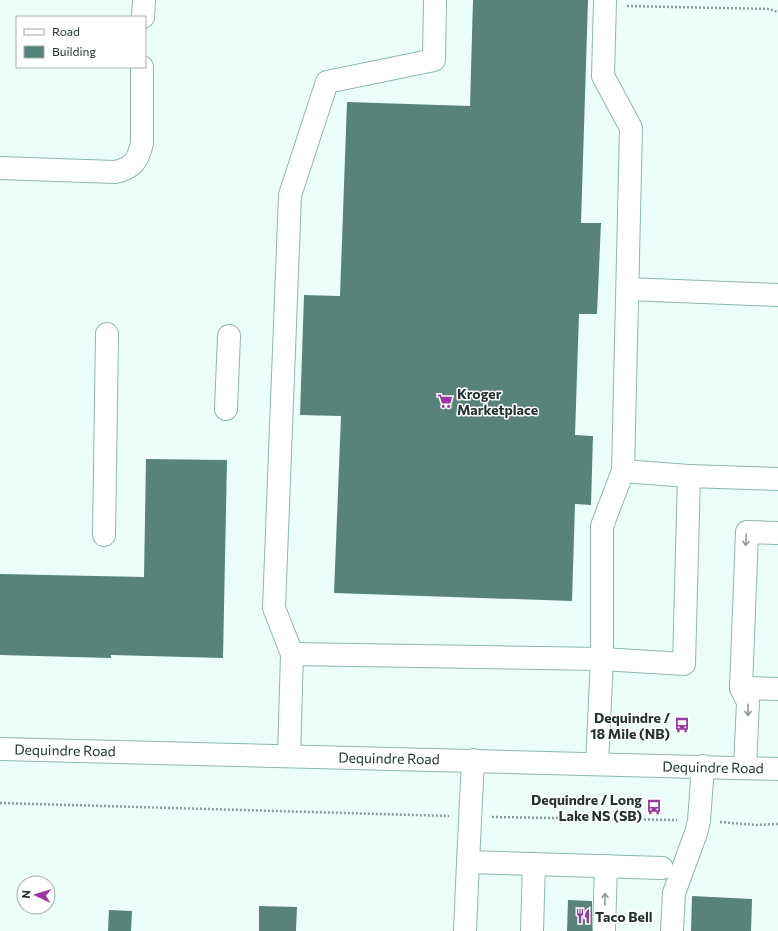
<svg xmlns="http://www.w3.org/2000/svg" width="778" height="931" viewBox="0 0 778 931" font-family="Commissioner,sans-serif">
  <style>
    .building { fill: #57837a }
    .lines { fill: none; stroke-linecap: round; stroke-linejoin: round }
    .minor-casing { stroke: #8bb8af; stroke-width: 24 }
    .major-casing { stroke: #8bb8af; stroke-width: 24 }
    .path { stroke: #8a9c99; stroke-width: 2.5; stroke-dasharray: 2 2; stroke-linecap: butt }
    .minor { stroke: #fff; stroke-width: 22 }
    .major { stroke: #fff; stroke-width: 22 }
    .oneway { stroke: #909998 }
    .labels { text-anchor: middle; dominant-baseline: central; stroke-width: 3; stroke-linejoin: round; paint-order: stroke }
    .poi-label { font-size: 14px; font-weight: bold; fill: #213330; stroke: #fff; text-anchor: start }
    .street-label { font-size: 14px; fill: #213330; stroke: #fff }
  </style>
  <rect width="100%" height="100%" fill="#ecfefa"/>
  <g class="building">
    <polygon points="473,0 588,0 581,223 601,223 597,314 579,314 575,435 593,436 591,505 575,504 572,601 334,593 341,416 300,415 304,295 340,296 347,102 470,106"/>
    <polygon points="146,459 227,460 223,658 111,655 111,658 0,655 0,574 144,577"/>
    <polygon points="692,896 752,899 751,931 691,931"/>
    <polygon points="568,900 592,901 592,931 567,931"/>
    <polygon points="259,906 297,907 296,931 259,931"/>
    <polygon points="109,910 132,911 131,931 108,931"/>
  </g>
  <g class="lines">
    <g class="minor-casing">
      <g id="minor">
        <polyline points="143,17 144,0"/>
        <path d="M 0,168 L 115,172 C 133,168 138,161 142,143 L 142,67"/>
        <polyline points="628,289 778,295"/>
        <polyline points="226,409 229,336"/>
        <polyline points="623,471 689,476"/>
        <polyline points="104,535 107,334"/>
        <polyline points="292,654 274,608 290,195 327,82 434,60 435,0"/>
        <polyline points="741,688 778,689"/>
        <polyline points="289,756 292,654 602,659 684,664 689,476 778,479"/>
        <polyline points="473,760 468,862 662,868"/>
        <polyline points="597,764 602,659 602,526 623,471 631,128 603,76 605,0"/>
        <polyline points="745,768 748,702 741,688 747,532 778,533"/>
        <polyline points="465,931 468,862"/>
        <polyline points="532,931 534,864"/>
        <polyline points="604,931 606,866"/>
        <polyline points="672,931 674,893 696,833 699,821 703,766"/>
      </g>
    </g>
    <g class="major-casing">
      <polyline id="major" points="0,749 778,769"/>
    </g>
    <g class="path">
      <polyline points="627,6 769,9 778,12"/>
      <polyline points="0,803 449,816"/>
      <polyline points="492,817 677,820"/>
      <polyline points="720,822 756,825 778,824"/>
    </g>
    <use href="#minor" class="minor"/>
    <use href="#major" class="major"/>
  </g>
  <defs><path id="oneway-shaft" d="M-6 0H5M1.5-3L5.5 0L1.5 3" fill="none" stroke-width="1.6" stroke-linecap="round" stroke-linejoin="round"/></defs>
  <g class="oneway">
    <use href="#oneway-shaft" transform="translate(746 540) rotate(92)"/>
    <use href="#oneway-shaft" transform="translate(748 710) rotate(91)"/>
    <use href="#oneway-shaft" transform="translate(605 899) rotate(-88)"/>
  </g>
  <defs>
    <g id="supermarket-bare" transform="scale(1.2)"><path d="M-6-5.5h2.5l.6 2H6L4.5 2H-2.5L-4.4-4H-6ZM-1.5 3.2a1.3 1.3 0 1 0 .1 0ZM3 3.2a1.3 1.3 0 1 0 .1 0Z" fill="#9b39a0" stroke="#fff" stroke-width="2.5" paint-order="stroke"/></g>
    <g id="bus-bare" transform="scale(1.2)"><path d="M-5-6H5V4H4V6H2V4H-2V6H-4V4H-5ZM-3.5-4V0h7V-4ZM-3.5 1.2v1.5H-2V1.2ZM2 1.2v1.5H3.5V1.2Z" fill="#9b39a0" stroke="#fff" stroke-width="2.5" paint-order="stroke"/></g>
    <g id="restaurant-bare" transform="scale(1.2)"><path d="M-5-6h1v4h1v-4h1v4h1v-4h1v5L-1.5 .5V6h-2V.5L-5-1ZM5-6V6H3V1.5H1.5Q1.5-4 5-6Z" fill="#9b39a0" stroke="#fff" stroke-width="2.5" paint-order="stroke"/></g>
  </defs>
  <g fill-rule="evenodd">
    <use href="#supermarket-bare" x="445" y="401"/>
    <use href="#bus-bare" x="682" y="725"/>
    <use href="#bus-bare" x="654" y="807"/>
    <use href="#restaurant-bare" x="583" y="916"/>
  </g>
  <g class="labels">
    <g class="poi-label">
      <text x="457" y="393">Kroger<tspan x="457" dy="16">Marketplace</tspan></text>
      <text x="670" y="717" text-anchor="end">Dequindre /<tspan x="670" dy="16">18 Mile (NB)</tspan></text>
      <text x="642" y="799" text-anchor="end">Dequindre / Long<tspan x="642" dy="16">Lake NS (SB)</tspan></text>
      <text x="595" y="916">Taco Bell</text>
    </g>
    <g class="street-label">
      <text transform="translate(65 750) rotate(1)">Dequindre Road</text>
      <text transform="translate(389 758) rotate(1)">Dequindre Road</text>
      <text transform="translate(713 767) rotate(1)">Dequindre Road</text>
    </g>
  </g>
  <rect x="16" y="16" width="130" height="52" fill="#ffffff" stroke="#a6adac"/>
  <rect x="24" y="29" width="20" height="6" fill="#ffffff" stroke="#a6adac"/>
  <text x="52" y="36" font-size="12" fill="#213330">Road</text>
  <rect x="24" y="46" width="20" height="12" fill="#57837a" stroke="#a6adac"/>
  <text x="52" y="56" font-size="12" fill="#213330">Building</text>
  <g transform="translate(36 895) rotate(274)"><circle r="19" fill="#ffffff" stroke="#a6adac"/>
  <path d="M0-3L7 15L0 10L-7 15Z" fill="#9b39a0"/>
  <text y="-6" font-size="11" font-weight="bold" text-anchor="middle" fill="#213330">N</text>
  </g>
</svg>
